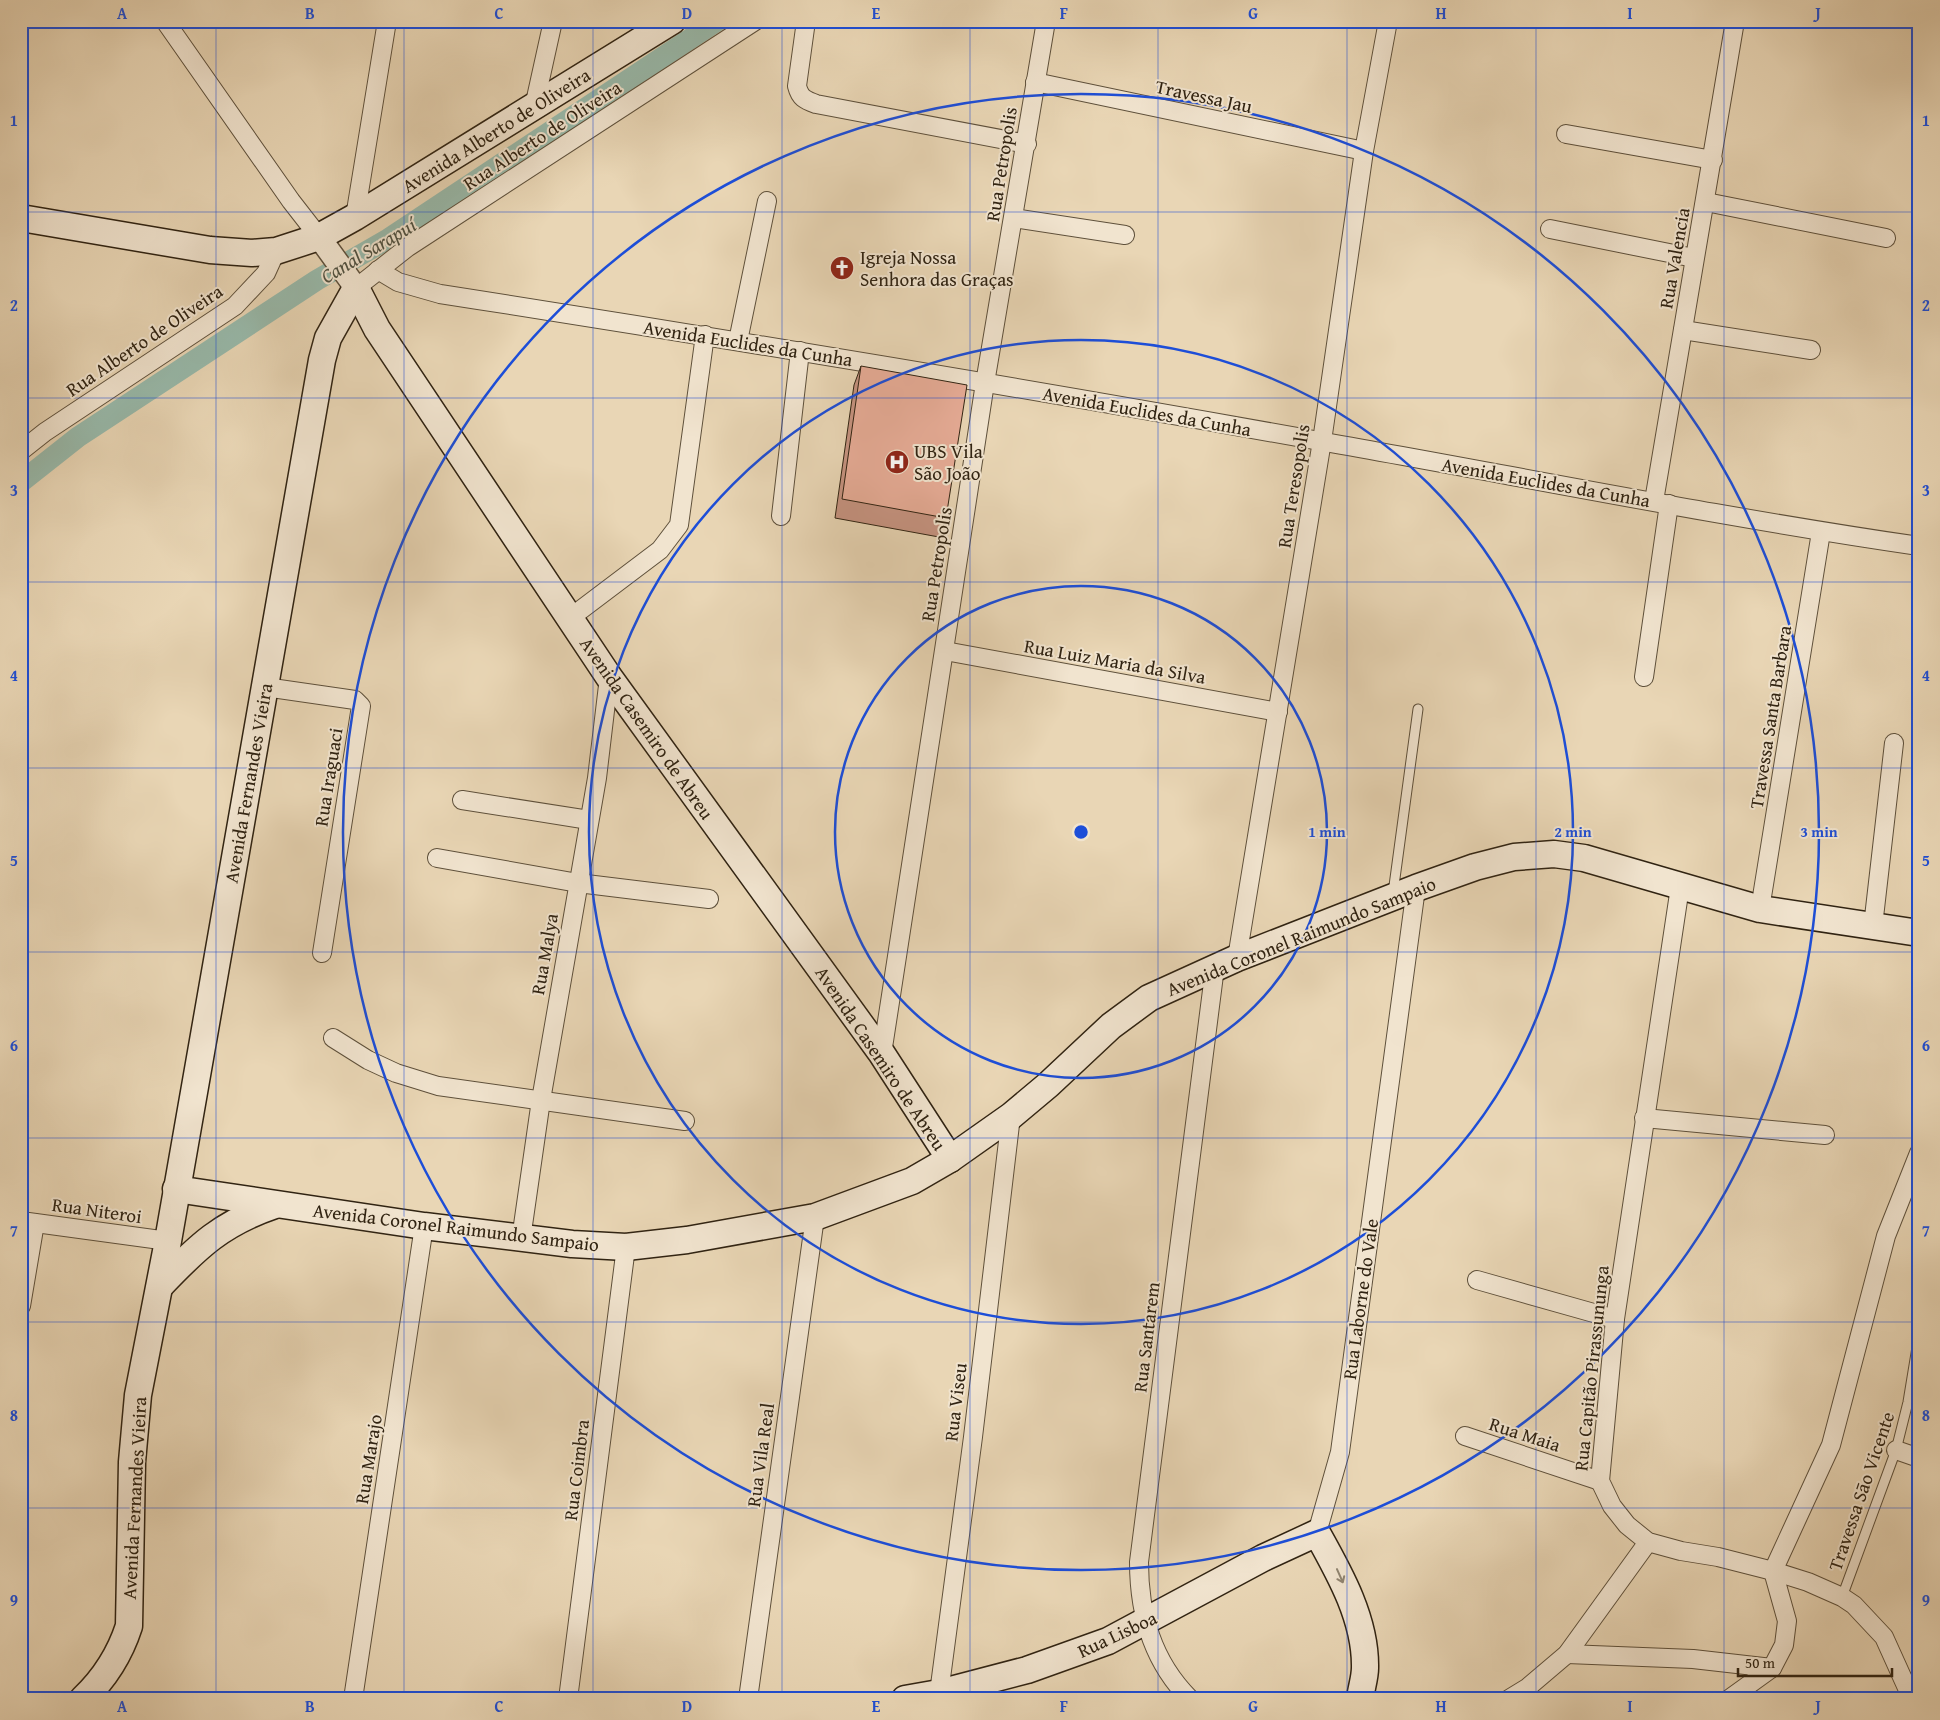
<svg xmlns="http://www.w3.org/2000/svg" width="1940" height="1720" viewBox="0 0 1940 1720" font-family="'Gentium Book Plus',serif">
  <style>
    .lines { fill: none; stroke-linecap: round; stroke-linejoin: round }
    .canal { stroke: #98b9aa; stroke-width: 21 }
    .service-casing { stroke: #5e503b; stroke-width: 11 }
    .minor-casing { stroke: #5e503b; stroke-width: 20 }
    .tertiary-casing { stroke: #5e503b; stroke-width: 25 }
    .secondary-casing { stroke: #302312; stroke-width: 29 }
    .service { stroke: #f1e4cf; stroke-width: 9 }
    .minor { stroke: #f1e4cf; stroke-width: 18 }
    .tertiary { stroke: #f1e4cf; stroke-width: 22 }
    .secondary { stroke: #f1e4cf; stroke-width: 26 }
    .wall { fill: #c79482; stroke: #302312 }
    .building { fill: #e7ac97; stroke: #302312 }
    .oneway { stroke: #908470 }
    .grid { fill: none; stroke: #1d4ed8; stroke-width: 1; stroke-opacity: 0.55 }
    .ring { fill: none; stroke: #1d4ed8; stroke-width: 2.5 }
    .labels { text-anchor: middle; dominant-baseline: central; stroke-width: 4; stroke-linejoin: round; paint-order: stroke }
    .street-label { font-size: 19px; fill: #302312; stroke: #f1e4cf }
    .poi-label { font-size: 19px; fill: #302312; stroke: #f1e4cf; text-anchor: start }
    .water-label { font-size: 20px; font-style: italic; fill: #4f5040; stroke: #f1e4cf }
    .centre { fill: #1d4ed8; stroke: #f1e4cf; stroke-width: 2.5 }
    .ring-label { font-size: 15px; text-anchor: middle; font-weight: bold; fill: #1d4ed8; stroke: #f1e4cf; stroke-width: 4; stroke-linejoin: round; paint-order: stroke }
    .neatline { fill: none; stroke: #1d4ed8; stroke-width: 2 }
    .grid-label { font-size: 16px; text-anchor: middle; font-weight: bold; fill: #1d4ed8 }
  </style>
  <rect width="100%" height="100%" fill="#e9d6b5"/>
  <filter id="stains"><feTurbulence type="fractalNoise" baseFrequency=".004" numOctaves="4"/><feColorMatrix values="0 0 0 0 .2 0 0 0 0 .09 0 0 0 0 .02 0 0 0 .5 -.17"/></filter>
  <radialGradient id="worn" r=".72"><stop offset=".6" stop-color="#630" stop-opacity="0"/><stop offset="1" stop-color="#630" stop-opacity=".3"/></radialGradient>
  <g class="lines">
    <polyline class="canal" points="21,482 78,437 317,280 388,239 717,21"/>
    <g class="service-casing">
      <g id="service">
        <polyline points="1393,893 1418,709"/>
        <polyline points="1842,1597 1896,1450 1908,1402 1919,1335"/>
      </g>
    </g>
    <g class="minor-casing">
      <g id="minor">
        <polyline points="165,21 291,201 319,237"/>
        <path d="M 806,21 L 797,86 C 800,98 805,100 816,104 L 1027,144"/>
        <polyline points="1035,82 1364,151"/>
        <polyline points="534,107 553,21"/>
        <polyline points="1566,134 1713,160"/>
        <polyline points="1706,202 1886,238"/>
        <polyline points="355,217 387,21"/>
        <polyline points="1014,218 1125,235"/>
        <polyline points="1550,229 1694,258"/>
        <path d="M 378,270 L 398,282 L 440,294 C 735,340 1030,389 1325,442 C 1523,477 1720,517 1919,546"/>
        <polyline points="356,288 408,247 755,21"/>
        <polyline points="1683,330 1811,350"/>
        <polyline points="738,341 767,201"/>
        <polyline points="21,451 45,432 235,306 266,273 276,251"/>
        <polyline points="1654,501 1735,21"/>
        <polyline points="781,516 800,351"/>
        <polyline points="570,618 660,550 679,525 705,335"/>
        <polyline points="945,651 1278,712"/>
        <polyline points="1644,677 1669,504"/>
        <polyline points="265,687 355,700 361,706 322,953"/>
        <polyline points="462,800 589,820"/>
        <polyline points="437,858 578,883 709,899"/>
        <polyline points="1680,887 1615,1319 1600,1481 1612,1506 1627,1525 1648,1542 1681,1551 1718,1557 1773,1571 1808,1582 1842,1597 1854,1605 1884,1637 1912,1699"/>
        <polyline points="1760,909 1821,532"/>
        <polyline points="1873,926 1894,743"/>
        <polyline points="1237,958 1322,441 1364,151 1388,21"/>
        <polyline points="333,1038 368,1060 396,1073 438,1086 685,1121"/>
        <polyline points="882,1054 985,383 1046,21"/>
        <polyline points="1644,1118 1825,1135"/>
        <polyline points="21,1221 168,1241"/>
        <polyline points="521,1239 541,1100 597,778 609,677"/>
        <polyline points="1477,1280 1615,1319"/>
        <polyline points="21,1306 35,1223"/>
        <polyline points="1465,1436 1600,1481"/>
        <polyline points="1896,1450 1919,1458"/>
        <polyline points="1317,1533 1340,1452 1416,888"/>
        <polyline points="1567,1654 1693,1659 1772,1668"/>
        <polyline points="353,1699 424,1226"/>
        <polyline points="568,1699 626,1247"/>
        <polyline points="748,1699 815,1217"/>
        <polyline points="942,1699 939,1693 973,1437 1011,1116"/>
        <path d="M 1190,1699 C 1152,1661 1139,1614 1139,1562 L 1215,967"/>
        <polyline points="1509,1699 1527,1688 1567,1654 1648,1542"/>
        <polyline points="1729,1699 1772,1668 1784,1645 1787,1621 1773,1571 1831,1445 1886,1236 1919,1153"/>
      </g>
    </g>
    <g class="tertiary-casing">
      <polyline id="tertiary" points="319,237 356,288"/>
    </g>
    <g class="secondary-casing">
      <g id="secondary">
        <polyline points="21,218 210,250 252,253 276,251 319,237 355,217 672,21"/>
        <polyline points="356,288 377,329 609,677 882,1054 950,1159"/>
        <polyline points="176,1189 424,1226 572,1244 626,1247 687,1240 815,1217 912,1181 950,1159 1011,1116 1048,1085 1111,1026 1149,998 1237,958 1416,888 1475,867 1514,857 1554,854 1584,858 1760,909 1919,933"/>
        <path d="M 160,1286 C 198,1246 222,1223 275,1205"/>
        <path d="M 83,1699 C 105,1678 120,1654 129,1626 L 132,1462 L 138,1395 L 168,1241 L 322,360 L 328,338 L 356,288"/>
        <path d="M 905,1699 L 939,1693 L 1027,1670 L 1108,1641 L 1263,1558 L 1317,1533 C 1340,1574 1366,1620 1365,1668 C 1365,1678 1361,1689 1360,1699"/>
      </g>
    </g>
    <use href="#service" class="service"/>
    <use href="#minor" class="minor"/>
    <use href="#tertiary" class="tertiary"/>
    <use href="#secondary" class="secondary"/>
  </g>
  <polygon class="wall" points="861,366 946,518 939,537 835,518 854,385"/>
  <polygon class="building" points="861,366 967,385 946,518 842,499"/>
  <defs><path id="oneway-shaft" d="M-6 0H5M1.5-3L5.5 0L1.5 3" fill="none" stroke-width="1.6" stroke-linecap="round" stroke-linejoin="round" transform="scale(1.25)"/></defs>
  <use class="oneway" href="#oneway-shaft" transform="translate(1340 1576) rotate(66)"/>
  <path class="grid" d="M 216,21 L 216,1699M 404,21 L 404,1699M 593,21 L 593,1699M 782,21 L 782,1699M 970,21 L 970,1699M 1158,21 L 1158,1699M 1347,21 L 1347,1699M 1536,21 L 1536,1699M 1724,21 L 1724,1699M 21,212 L 1919,212M 21,398 L 1919,398M 21,582 L 1919,582M 21,768 L 1919,768M 21,952 L 1919,952M 21,1138 L 1919,1138M 21,1322 L 1919,1322M 21,1508 L 1919,1508"/>
  <g class="ring">
    <circle cx="1081" cy="832" r="246"/>
    <circle cx="1081" cy="832" r="492"/>
    <circle cx="1081" cy="832" r="738"/>
  </g>
  <defs>
    <g id="church-disc" transform="scale(1.25)"><circle r="9.5" fill="#8f2418" stroke="#f1e4cf"/><path d="M-1.2-6h2.4v3.5h3.3v2.4h-3.3V6h-2.4V-.1h-3.3v-2.4h3.3Z" fill="#fff"/></g>
    <g id="hospital-disc" transform="scale(1.25)"><circle r="9.5" fill="#8f2418" stroke="#f1e4cf"/><path d="M-5-5h3v3.5h4V-5h3V5h-3V1.5h-4V5h-3Z" fill="#fff"/></g>
  </defs>
  <g fill-rule="evenodd">
    <use href="#church-disc" x="842" y="268"/>
    <use href="#hospital-disc" x="897" y="462"/>
  </g>
  <g class="labels">
    <g class="street-label">
      <text transform="translate(1204 96) rotate(12)">Travessa Jau</text>
      <text transform="translate(496 130) rotate(-32)">Avenida Alberto de Oliveira</text>
      <text transform="translate(542 135) rotate(-33)">Rua Alberto de Oliveira</text>
      <text transform="translate(1001 164) rotate(-81)">Rua Petropolis</text>
      <text transform="translate(1674 258) rotate(-80)">Rua Valencia</text>
      <text transform="translate(144 340) rotate(-34)">Rua Alberto de Oliveira</text>
      <text transform="translate(748 343) rotate(9)">Avenida Euclides da Cunha</text>
      <text transform="translate(1147 411) rotate(10)">Avenida Euclides da Cunha</text>
      <text transform="translate(1546 482) rotate(10)">Avenida Euclides da Cunha</text>
      <text transform="translate(1293 486) rotate(-81)">Rua Teresopolis</text>
      <text transform="translate(936 564) rotate(-81)">Rua Petropolis</text>
      <text transform="translate(1115 661) rotate(10)">Rua Luiz Maria da Silva</text>
      <text transform="translate(1770 717) rotate(-81)">Travessa Santa Barbara</text>
      <text transform="translate(647 728) rotate(55)">Avenida Casemiro de Abreu</text>
      <text transform="translate(328 777) rotate(-81)">Rua Iraguaci</text>
      <text transform="translate(248 783) rotate(-80)">Avenida Fernandes Vieira</text>
      <text transform="translate(1301 936) rotate(-22)">Avenida Coronel Raimundo Sampaio</text>
      <text transform="translate(544 954) rotate(-80)">Rua Malya</text>
      <text transform="translate(881 1058) rotate(56)">Avenida Casemiro de Abreu</text>
      <text transform="translate(97 1210) rotate(8)">Rua Niteroi</text>
      <text transform="translate(456 1227) rotate(7)">Avenida Coronel Raimundo Sampaio</text>
      <text transform="translate(1360 1299) rotate(-82)">Rua Laborne do Vale</text>
      <text transform="translate(1146 1337) rotate(-83)">Rua Santarem</text>
      <text transform="translate(1591 1368) rotate(-84)">Rua Capitão Pirassununga</text>
      <text transform="translate(955 1402) rotate(-83)">Rua Viseu</text>
      <text transform="translate(1525 1434) rotate(18)">Rua Maia</text>
      <text transform="translate(760 1455) rotate(-82)">Rua Vila Real</text>
      <text transform="translate(368 1459) rotate(-81)">Rua Marajo</text>
      <text transform="translate(576 1470) rotate(-83)">Rua Coimbra</text>
      <text transform="translate(1861 1491) rotate(-71)">Travessa Sāo Vicente</text>
      <text transform="translate(134 1498) rotate(-87)">Avenida Fernandes Vieira</text>
      <text transform="translate(1117 1634) rotate(-25)">Rua Lisboa</text>
    </g>
    <g class="poi-label">
      <text x="860" y="257">Igreja Nossa<tspan x="860" dy="22">Senhora das Graças</tspan></text>
      <text x="914" y="451">UBS Vila<tspan x="914" dy="22">São João</tspan></text>
    </g>
    <g class="water-label">
      <text transform="translate(368 250) rotate(-31)">Canal Sarapuí</text>
    </g>
  </g>
  <circle cx="1081" cy="832" r="8" class="centre"/>
  <g class="ring-label">
    <text x="1327" y="837">1 min</text>
    <text x="1573" y="837">2 min</text>
    <text x="1819" y="837">3 min</text>
  </g>
  <rect width="1940" height="1720" fill="none" stroke="#e9d6b5" stroke-width="55"/>
  <path d="M1738 1668v8h154v-8" fill="none" stroke="#302312" stroke-width="2.5"/>
  <text x="1745" y="1668" font-size="15" fill="#302312" stroke="#f1e4cf" stroke-width="4" paint-order="stroke">50 m</text>
  <rect x="28" y="28" width="1884" height="1664" class="neatline"/>
  <g class="grid-label">
    <text x="122" y="19">A</text>
    <text x="310" y="19">B</text>
    <text x="499" y="19">C</text>
    <text x="687" y="19">D</text>
    <text x="876" y="19">E</text>
    <text x="1064" y="19">F</text>
    <text x="1253" y="19">G</text>
    <text x="1441" y="19">H</text>
    <text x="1630" y="19">I</text>
    <text x="1818" y="19">J</text>
    <text x="14" y="126">1</text>
    <text x="1926" y="126">1</text>
    <text x="14" y="311">2</text>
    <text x="1926" y="311">2</text>
    <text x="14" y="496">3</text>
    <text x="1926" y="496">3</text>
    <text x="14" y="681">4</text>
    <text x="1926" y="681">4</text>
    <text x="14" y="866">5</text>
    <text x="1926" y="866">5</text>
    <text x="14" y="1051">6</text>
    <text x="1926" y="1051">6</text>
    <text x="14" y="1236">7</text>
    <text x="1926" y="1236">7</text>
    <text x="14" y="1421">8</text>
    <text x="1926" y="1421">8</text>
    <text x="14" y="1606">9</text>
    <text x="1926" y="1606">9</text>
    <text x="122" y="1712">A</text>
    <text x="310" y="1712">B</text>
    <text x="499" y="1712">C</text>
    <text x="687" y="1712">D</text>
    <text x="876" y="1712">E</text>
    <text x="1064" y="1712">F</text>
    <text x="1253" y="1712">G</text>
    <text x="1441" y="1712">H</text>
    <text x="1630" y="1712">I</text>
    <text x="1818" y="1712">J</text>
  </g>
  <rect width="100%" height="100%" filter="url(#stains)"/>
  <rect width="100%" height="100%" fill="url(#worn)"/>
</svg>
